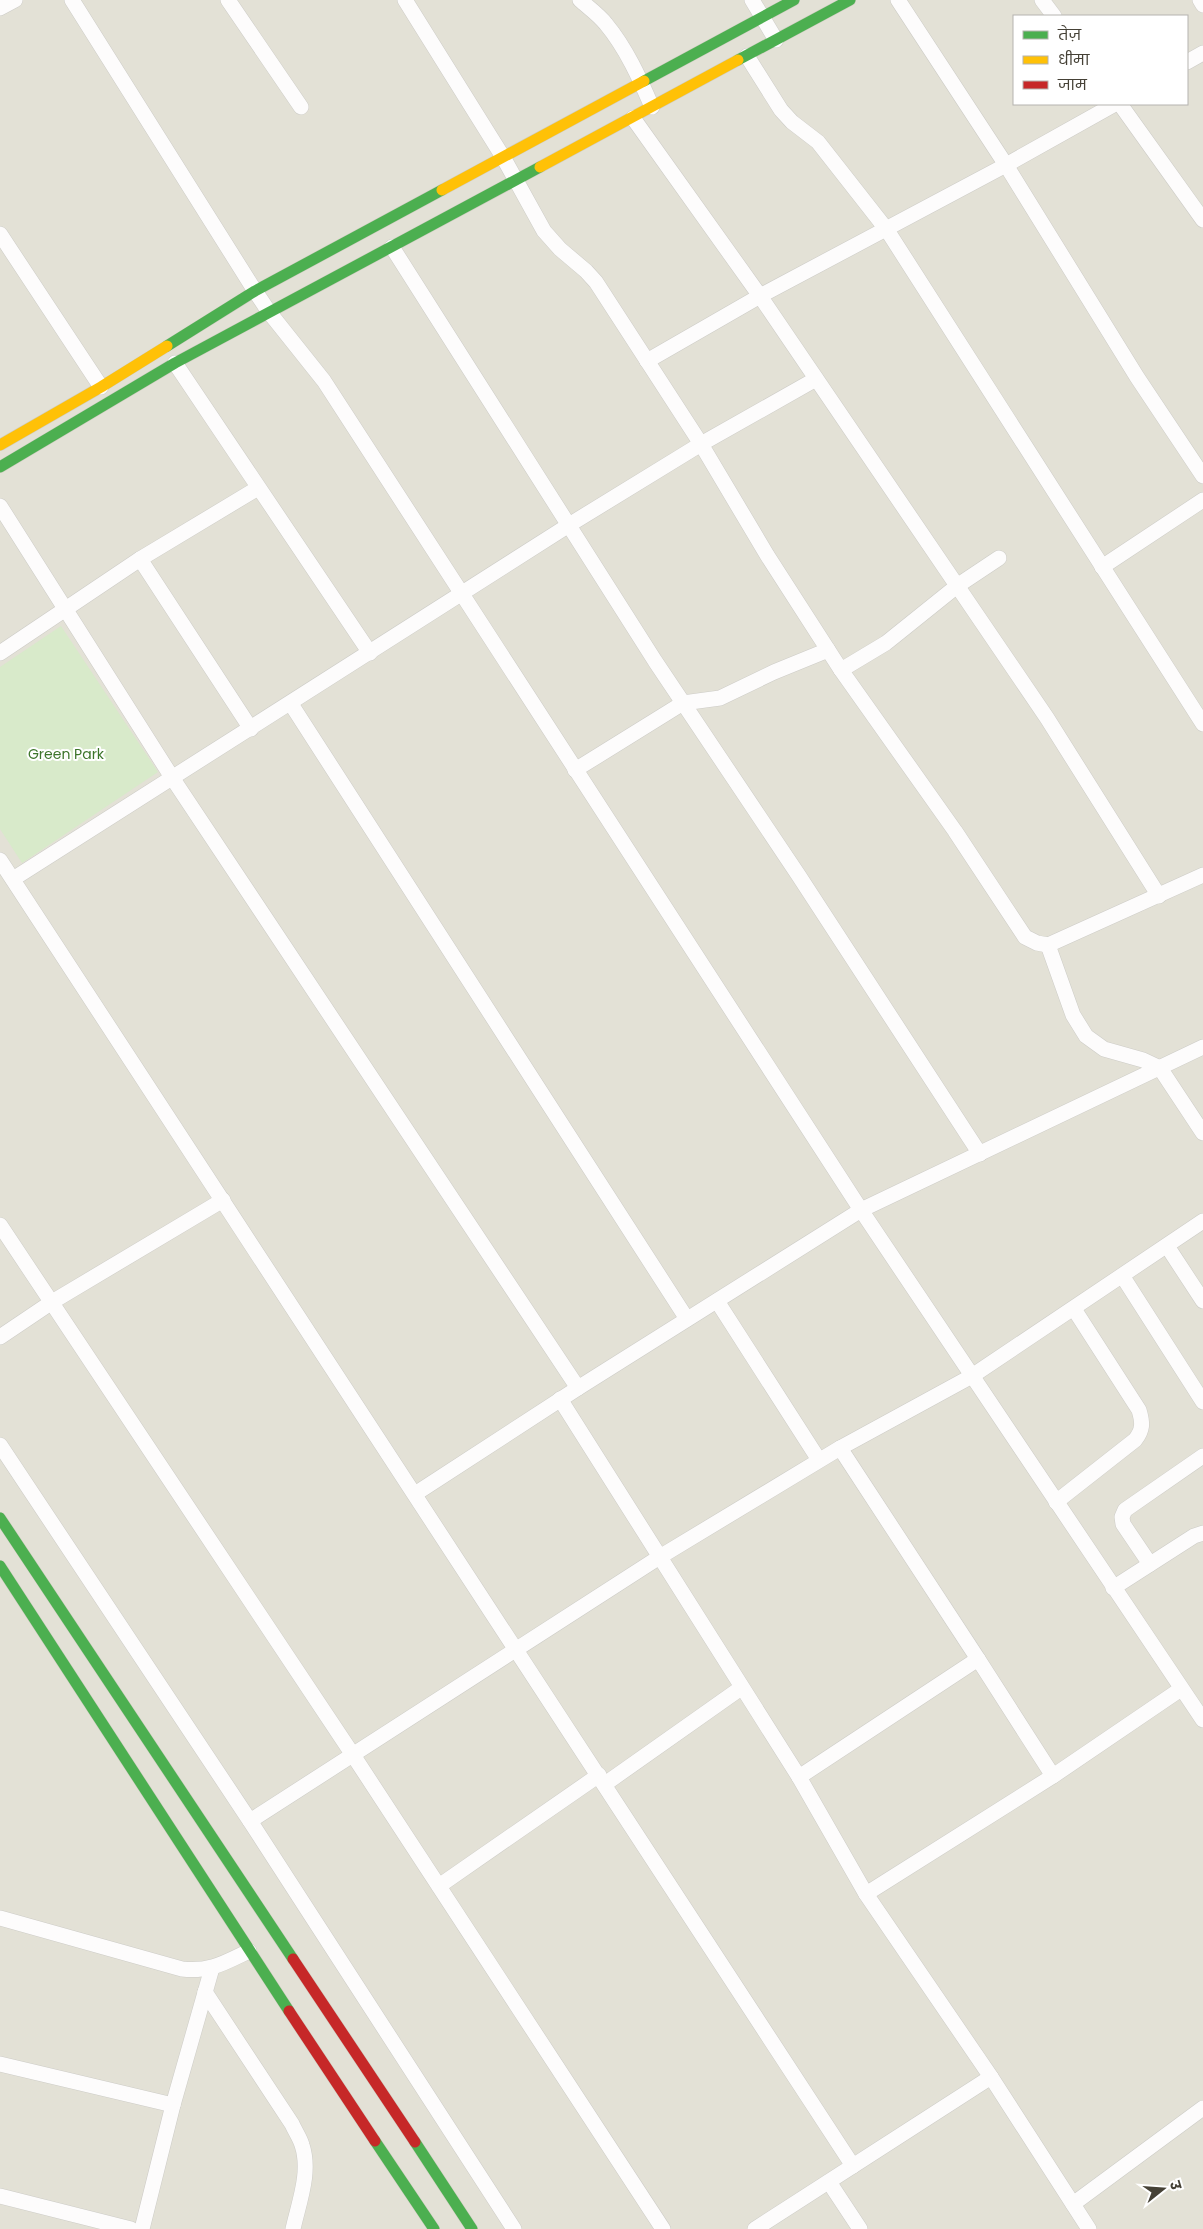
<svg xmlns="http://www.w3.org/2000/svg" width="1203" height="2229" viewBox="0 0 1203 2229" font-family="Poppins,'Noto Sans Devanagari',sans-serif">
  <style>
    .residential { fill: #e3e1d6; fill-rule: evenodd }
    .green { fill: #d8eaca }
    .lines { fill: none; stroke-linecap: round; stroke-linejoin: round }
    .street-casing { stroke: #cdccc7; stroke-width: 16 }
    .fast-casing { stroke: #ceccc0; stroke-width: 12 }
    .slow-casing { stroke: #ceccc0; stroke-width: 12 }
    .jam-casing { stroke: #ceccc0; stroke-width: 12 }
    .street { stroke: #fdfcfc; stroke-width: 15 }
    .fast { stroke: #4caf50; stroke-width: 11 }
    .slow { stroke: #ffc107; stroke-width: 11 }
    .jam { stroke: #c62828; stroke-width: 11 }
    .labels { text-anchor: middle; dominant-baseline: central; stroke-width: 4; stroke-linejoin: round; paint-order: stroke }
    .park-label { font-size: 14px; fill: #3d752b; stroke: #fff }
  </style>
  <rect width="100%" height="100%" fill="#efeee9"/>
  <path class="residential" d="M 0,0 L 1203,0 L 1203,2229 L 0,2229 ZM 1014,16 L 1187,16 L 1187,104 L 1014,104 Z"/>
  <polygon class="green" points="61,626 158,772 22,863 0,829 0,667"/>
  <g class="lines">
    <g class="street-casing">
      <g id="street">
        <polyline points="72,0 255,291 269,312 324,381 861,1210 1203,1720"/>
        <polyline points="228,0 301,107"/>
        <polyline points="405,0 503,157 544,231 560,249 586,271 596,282 701,444 767,555 841,670 955,831 1025,937 1037,943 1048,945 1203,875"/>
        <path d="M 580,0 C 589,8 599,15 606,24 C 626,48 640,79 652,107"/>
        <polyline points="752,0 776,40"/>
        <polyline points="898,0 1006,165 1137,377 1203,476"/>
        <polyline points="1042,0 1054,16"/>
        <polyline points="1200,0 1203,5"/>
        <polyline points="0,8 15,0"/>
        <polyline points="747,56 781,110 792,122 818,142 887,230 1203,724"/>
        <polyline points="1187,62 1203,53"/>
        <polyline points="1120,104 1203,220"/>
        <polyline points="633,118 760,296 1047,718 1159,896"/>
        <polyline points="0,234 101,387"/>
        <polyline points="392,247 655,661 799,876 980,1154"/>
        <polyline points="647,361 760,296 1006,165 1115,104"/>
        <polyline points="175,363 370,653"/>
        <polyline points="0,506 173,779 578,1388"/>
        <polyline points="140,559 251,729"/>
        <polyline points="1102,567 1203,500"/>
        <polyline points="0,653 140,559 258,488"/>
        <polyline points="841,670 886,643 957,586 999,558"/>
        <polyline points="291,704 687,1319"/>
        <polyline points="575,770 683,703 720,698 774,672 828,650"/>
        <polyline points="0,860 853,2166"/>
        <polyline points="13,879 569,525 701,444 816,379"/>
        <polyline points="1048,945 1073,1015 1086,1036 1104,1049 1143,1060 1160,1068 1203,1133"/>
        <polyline points="0,1225 353,1755 663,2229"/>
        <polyline points="1167,1246 1203,1301"/>
        <polyline points="1123,1277 1203,1402"/>
        <polyline points="717,1301 819,1460"/>
        <polyline points="0,1337 52,1302 223,1200"/>
        <polyline points="560,1399 799,1777 866,1894 991,2077 1089,2229"/>
        <polyline points="0,1445 250,1821 514,2229"/>
        <polyline points="840,1448 978,1659"/>
        <polyline points="415,1494 578,1388 861,1210 1203,1047"/>
        <path d="M 1056,1502 L 1135,1440 C 1143,1430 1143,1423 1139,1410 L 1074,1309"/>
        <polyline points="1150,1564 1123,1524 1122,1517 1125,1510 1203,1456"/>
        <polyline points="1113,1588 1194,1536 1203,1533"/>
        <polyline points="799,1777 978,1659 1053,1776"/>
        <polyline points="605,1784 741,1688"/>
        <polyline points="250,1821 658,1558 840,1448 972,1376 1203,1221"/>
        <polyline points="439,1886 599,1775"/>
        <polyline points="866,1894 1053,1776 1181,1689"/>
        <path d="M 0,1918 L 182,1969 C 210,1972 224,1963 249,1951"/>
        <path d="M 205,1992 L 292,2124 C 295,2131 300,2138 302,2145 C 311,2172 299,2202 293,2229"/>
        <polyline points="0,2064 173,2105"/>
        <polyline points="829,2182 860,2229"/>
        <polyline points="0,2196 131,2229"/>
        <polyline points="1073,2204 1203,2108"/>
        <polyline points="142,2229 173,2105 212,1968"/>
        <polyline points="755,2229 991,2077"/>
      </g>
    </g>
    <g class="fast-casing">
      <g id="fast">
        <polyline points="738,60 850,0"/>
        <polyline points="644,81 794,0"/>
        <polyline points="167,346 255,291 442,190"/>
        <polyline points="0,467 175,363 540,167"/>
        <polyline points="0,1518 293,1959"/>
        <polyline points="0,1566 289,2011"/>
        <polyline points="375,2141 434,2229"/>
        <polyline points="415,2142 472,2229"/>
      </g>
    </g>
    <g class="slow-casing">
      <g id="slow">
        <polyline points="540,167 738,60"/>
        <polyline points="442,190 644,81"/>
        <polyline points="0,445 101,387 167,346"/>
      </g>
    </g>
    <g class="jam-casing">
      <g id="jam">
        <polyline points="293,1959 415,2142"/>
        <polyline points="289,2011 375,2141"/>
      </g>
    </g>
    <use href="#street" class="street"/>
    <use href="#fast" class="fast"/>
    <use href="#slow" class="slow"/>
    <use href="#jam" class="jam"/>
  </g>
  <g class="labels">
    <g class="park-label">
      <text x="66" y="754">Green Park</text>
    </g>
  </g>
  <rect x="1013" y="15" width="175" height="90" fill="#ffffff" stroke="#b5b3af"/>
  <rect x="1023" y="31" width="25" height="8" fill="#4caf50" stroke="#b5b3af"/>
  <text x="1058" y="40" font-size="15" fill="#454136">तेज़</text>
  <rect x="1023" y="56" width="25" height="8" fill="#ffc107" stroke="#b5b3af"/>
  <text x="1058" y="65" font-size="15" fill="#454136">धीमा</text>
  <rect x="1023" y="81" width="25" height="8" fill="#c62828" stroke="#b5b3af"/>
  <text x="1058" y="90" font-size="15" fill="#454136">जाम</text>
  <g transform="translate(1163 2189) rotate(73)" stroke="#ffffff" stroke-width="4" paint-order="stroke">
  <path d="M0-4L9 19L0 12L-9 19Z" fill="#454136"/>
  <text y="-8" font-size="14" font-weight="bold" text-anchor="middle" fill="#454136">उ</text>
  </g>
</svg>
